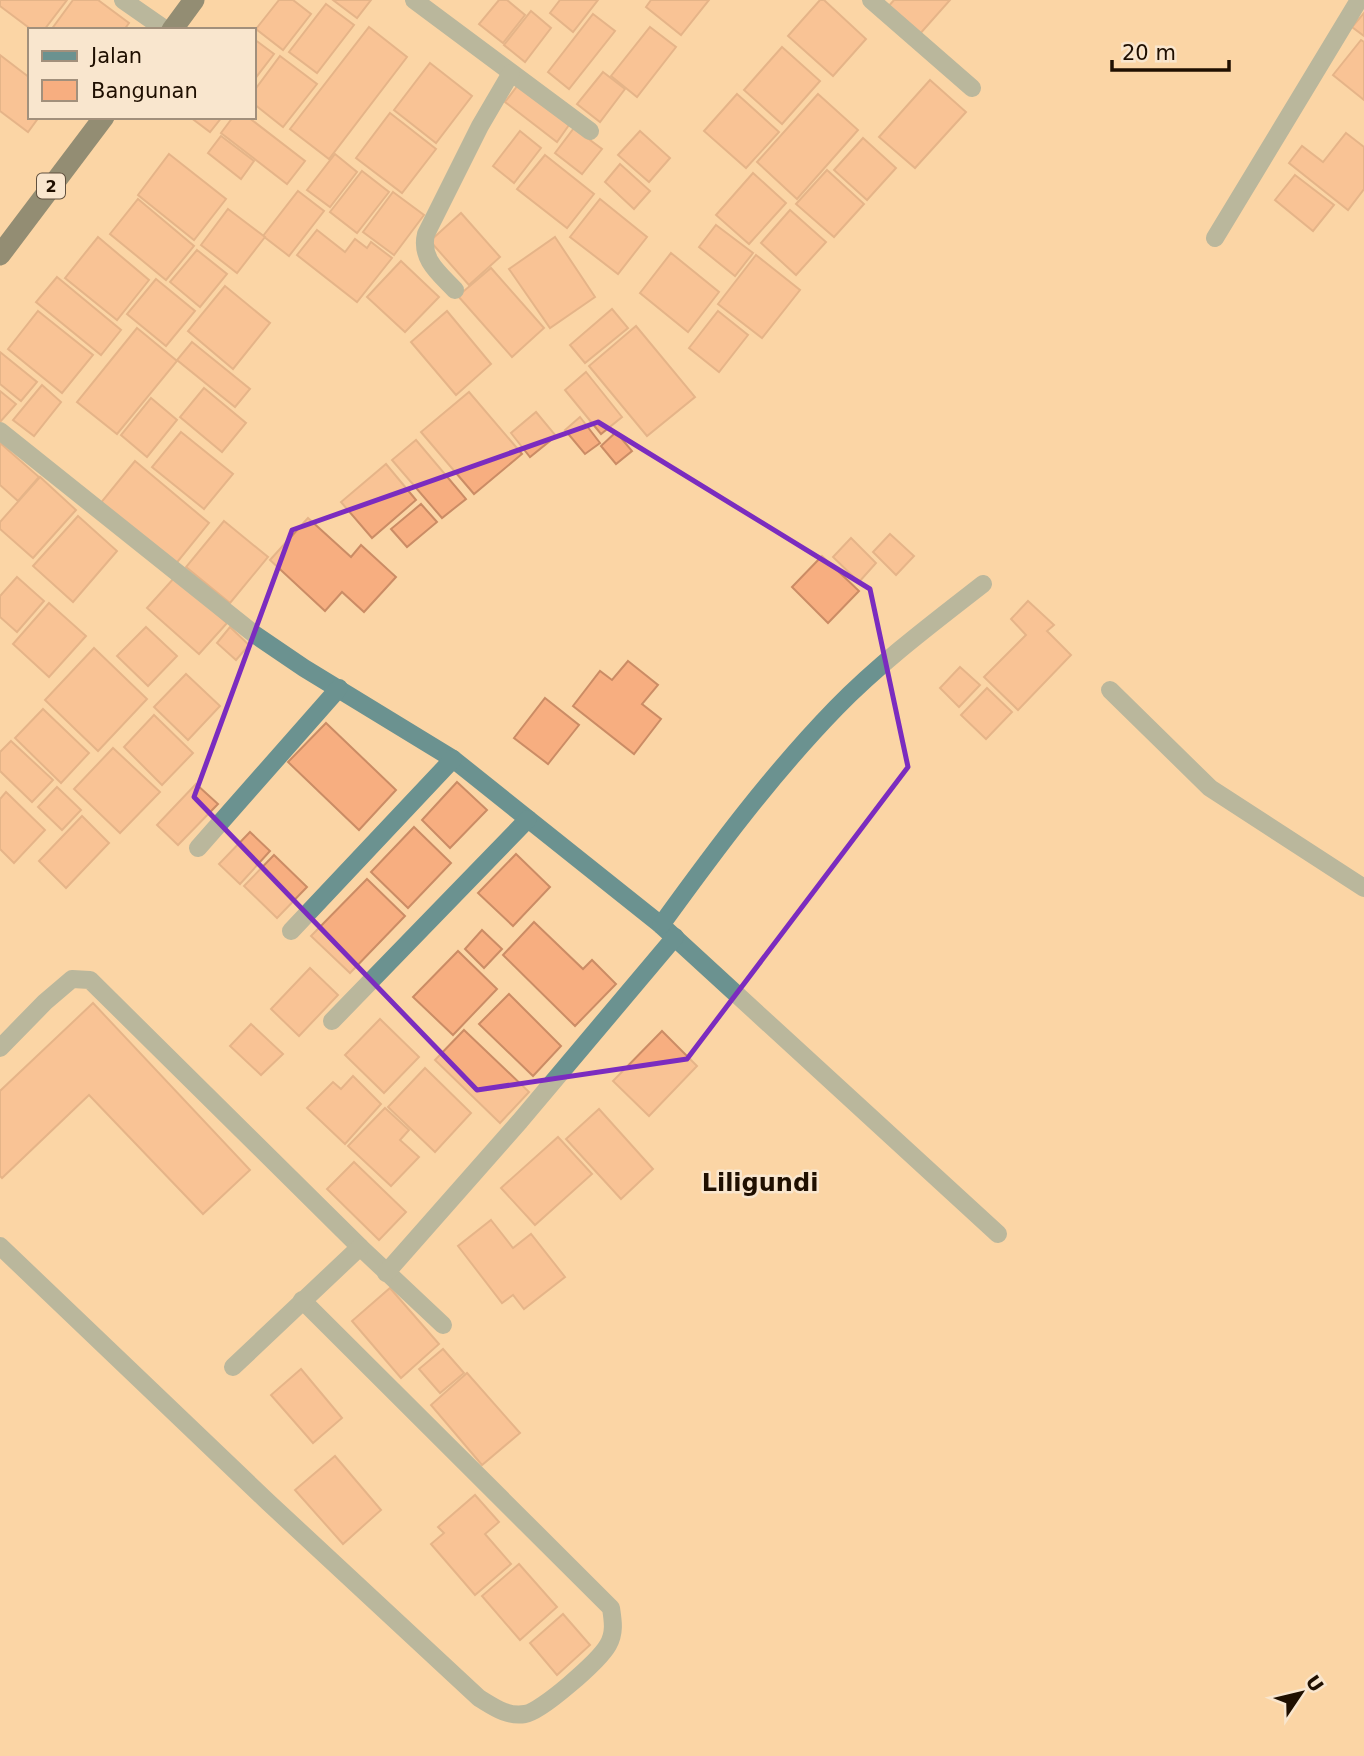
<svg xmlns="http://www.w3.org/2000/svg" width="1364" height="1756" viewBox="0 0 1364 1756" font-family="'DejaVu Sans',sans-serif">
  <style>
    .building { fill: #f7ae80; stroke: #cb8c65; stroke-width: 2 }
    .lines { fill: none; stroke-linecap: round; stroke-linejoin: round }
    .street { stroke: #6b9290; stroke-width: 18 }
    .highway { stroke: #163635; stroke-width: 21 }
    .marked { fill: none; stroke: #7b2cbf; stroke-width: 5; stroke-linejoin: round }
    .labels { text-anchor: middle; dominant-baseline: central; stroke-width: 5; stroke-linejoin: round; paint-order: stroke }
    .shield { fill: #f9e6ce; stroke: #60503e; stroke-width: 2 }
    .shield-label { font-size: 16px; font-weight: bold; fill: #1f0f00 }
    .district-label { font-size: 24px; font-weight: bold; fill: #1f0f00; stroke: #f9e6ce }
  </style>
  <rect width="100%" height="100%" fill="#fbd5a5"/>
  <g class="building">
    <polygon points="0,0 67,0 44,30 32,30 0,6"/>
    <polygon points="73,0 98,0 129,23 124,30 51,30"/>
    <polygon points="279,0 293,0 311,14 283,50 256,29"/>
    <polygon points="333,0 371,0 357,18"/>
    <polygon points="499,0 507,0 525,15 503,43 479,24"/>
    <polygon points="560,0 598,0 573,32 550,13"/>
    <polygon points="651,0 709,0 681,35 646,7"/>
    <polygon points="820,0 824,0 866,39 833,76 788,36"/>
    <polygon points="894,0 950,0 918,36 887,8"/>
    <polygon points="326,4 354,25 317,73 289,52"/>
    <polygon points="531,11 551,28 525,62 504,45"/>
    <polygon points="1364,13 1364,36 1352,27"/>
    <polygon points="593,14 615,31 569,89 548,72"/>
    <polygon points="369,27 407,57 329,159 290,129"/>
    <polygon points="650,27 676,47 637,97 611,76"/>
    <polygon points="254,39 274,54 254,80"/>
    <polygon points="1361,40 1364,42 1364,100 1333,75"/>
    <polygon points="782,47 820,81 782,124 744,90"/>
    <polygon points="0,55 30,78 30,117 39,117 28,132 0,111"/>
    <polygon points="280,56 317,84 283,127 254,104 254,91"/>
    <polygon points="430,63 472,96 436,143 394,110"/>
    <polygon points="603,72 625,89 600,122 577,104"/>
    <polygon points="930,80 966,112 915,168 879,137"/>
    <polygon points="518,85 569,125 557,142 505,102"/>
    <polygon points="737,94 779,132 746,168 704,131"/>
    <polygon points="818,94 858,130 797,199 757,162"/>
    <polygon points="390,113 436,149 402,193 356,158"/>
    <polygon points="190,117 222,117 210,132"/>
    <polygon points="233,117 248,117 305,161 287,184 221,133"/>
    <polygon points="574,128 602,149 582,174 555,153"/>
    <polygon points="520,131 541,148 514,183 493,166"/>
    <polygon points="640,131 670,158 649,182 618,155"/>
    <polygon points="1346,133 1364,147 1364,189 1348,210 1289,163 1302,146 1323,162"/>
    <polygon points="221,136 254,161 241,179 208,153"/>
    <polygon points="863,138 896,168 867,200 834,170"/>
    <polygon points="169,154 226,199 194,240 138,195"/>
    <polygon points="335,154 357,172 330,207 307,190"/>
    <polygon points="545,155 594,194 567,228 517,189"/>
    <polygon points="620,164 650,191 634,209 605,182"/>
    <polygon points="827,170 864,204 834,237 796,204"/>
    <polygon points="362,171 389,192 357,233 330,212"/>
    <polygon points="753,173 786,203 749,244 716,215"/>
    <polygon points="1295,175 1334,205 1313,231 1275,200"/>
    <polygon points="298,191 324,211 289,256 263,236"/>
    <polygon points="393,192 424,215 394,255 363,232"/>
    <polygon points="138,199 194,246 166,280 110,234"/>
    <polygon points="600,199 647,237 618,274 570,237"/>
    <polygon points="228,209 265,237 237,273 201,245"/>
    <polygon points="790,210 826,242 796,275 761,243"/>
    <polygon points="461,213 500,257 469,285 430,241"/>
    <polygon points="716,225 753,253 735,276 699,247"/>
    <polygon points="317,230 345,252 355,239 367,248 371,242 392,258 357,302 297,255"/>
    <polygon points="98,237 149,280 117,320 65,278"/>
    <polygon points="555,237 595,297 550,328 509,269"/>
    <polygon points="197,250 227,274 200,307 170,282"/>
    <polygon points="671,253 719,292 688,332 640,293"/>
    <polygon points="756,255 800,290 762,338 718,304"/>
    <polygon points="401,261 439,297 405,332 367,297"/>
    <polygon points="491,268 544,328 512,357 458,296"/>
    <polygon points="57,277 121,330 101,355 36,302"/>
    <polygon points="156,279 195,311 166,346 127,314"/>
    <polygon points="225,286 270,323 233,369 188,331"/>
    <polygon points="612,309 628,328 585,363 570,345"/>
    <polygon points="38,311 93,355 62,393 8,349"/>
    <polygon points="447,311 491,364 456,395 411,342"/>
    <polygon points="718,311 748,335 719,372 689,348"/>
    <polygon points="636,326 695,397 647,436 589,366"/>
    <polygon points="137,328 177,361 117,434 77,402"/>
    <polygon points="192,342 250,389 235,407 177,360"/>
    <polygon points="0,352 37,382 21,401 0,384"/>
    <polygon points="586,372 622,417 601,434 565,390"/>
    <polygon points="42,385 61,402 34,436 13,420"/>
    <polygon points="204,388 246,423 222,452 180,417"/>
    <polygon points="0,391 16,404 0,422"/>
    <polygon points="469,392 522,454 474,494 421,432"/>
    <polygon points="151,398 177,420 147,457 121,435"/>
    <polygon points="536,412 556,436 530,457 511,433"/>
    <polygon points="580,417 600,443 585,454 565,430"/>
    <polygon points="181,432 233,474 204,509 152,467"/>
    <polygon points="616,432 632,451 616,464 601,446"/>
    <polygon points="416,440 466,499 442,518 392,460"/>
    <polygon points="0,443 39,477 18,501 0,485"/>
    <polygon points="135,461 209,523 174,566 99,505"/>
    <polygon points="386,464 416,500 372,538 341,502"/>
    <polygon points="40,477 76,510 33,558 0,529 0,522"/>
    <polygon points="421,504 437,522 407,547 391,529"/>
    <polygon points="78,516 117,551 73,602 33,566"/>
    <polygon points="308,518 351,557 361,545 396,577 364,612 342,592 325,611 270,560"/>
    <polygon points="224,521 268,557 230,603 186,567"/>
    <polygon points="890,534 914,556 896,575 873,552"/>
    <polygon points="851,538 876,563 859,582 833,557"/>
    <polygon points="822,556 859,591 828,623 792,587"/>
    <polygon points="17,577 44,601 17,632 0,617 0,596"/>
    <polygon points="175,577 227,623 199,654 147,608"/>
    <polygon points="1028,601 1054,625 1047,631 1071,655 1018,710 984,677 1026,635 1011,619"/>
    <polygon points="49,603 86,636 49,677 13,644"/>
    <polygon points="146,627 177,656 148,686 117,656"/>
    <polygon points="230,627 249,645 236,660 217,643"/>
    <polygon points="94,648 147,699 98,751 45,700"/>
    <polygon points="628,661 658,685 642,704 661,719 634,754 573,706 600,671 612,680"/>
    <polygon points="960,667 980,685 959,707 940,688"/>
    <polygon points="186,674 220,706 188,740 154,707"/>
    <polygon points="987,688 1012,712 986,739 961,715"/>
    <polygon points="545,698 579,725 548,764 514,738"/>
    <polygon points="43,709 89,753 61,783 15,738"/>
    <polygon points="154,715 193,753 162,785 124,747"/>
    <polygon points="326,723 396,790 359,830 288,762"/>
    <polygon points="11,741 53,780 32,802 0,771 0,752"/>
    <polygon points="113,748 160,792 120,833 74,789"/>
    <polygon points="457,782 487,810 450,848 422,820"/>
    <polygon points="196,784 218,804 178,845 157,825"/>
    <polygon points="57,787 81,810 62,830 38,807"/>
    <polygon points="6,792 45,830 14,863 0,849 0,799"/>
    <polygon points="82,816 109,843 66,888 39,861"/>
    <polygon points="414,827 451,863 408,908 371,872"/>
    <polygon points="250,832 270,851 240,884 219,864"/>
    <polygon points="516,854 550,887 513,926 478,893"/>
    <polygon points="274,855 307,887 277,918 244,886"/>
    <polygon points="367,879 405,916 350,973 311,936"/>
    <polygon points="534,922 583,969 592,960 616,984 575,1026 503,955"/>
    <polygon points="482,930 502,949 484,968 465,949"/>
    <polygon points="458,951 497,989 453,1035 413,997"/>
    <polygon points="310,968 338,995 299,1036 271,1009"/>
    <polygon points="509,994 561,1046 533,1076 479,1024"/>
    <polygon points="93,1003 250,1170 203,1214 89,1095 2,1178 0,1176 0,1091"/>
    <polygon points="380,1019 419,1057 384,1093 345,1055"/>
    <polygon points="251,1024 283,1054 261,1075 230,1046"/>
    <polygon points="464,1030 529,1092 500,1123 435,1060"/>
    <polygon points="662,1031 697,1066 649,1116 613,1081"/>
    <polygon points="425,1068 471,1113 435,1152 388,1107"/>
    <polygon points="353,1076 381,1104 345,1144 307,1108 333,1082 341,1089"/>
    <polygon points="385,1108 409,1130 400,1140 419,1157 391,1186 348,1146"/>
    <polygon points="599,1109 653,1169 621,1199 566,1139"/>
    <polygon points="558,1137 592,1174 535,1225 501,1188"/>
    <polygon points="354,1162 406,1212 379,1240 327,1189"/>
    <polygon points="491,1220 513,1248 531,1234 565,1277 524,1309 513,1295 502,1303 458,1246"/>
    <polygon points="390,1288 439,1344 401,1378 352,1321"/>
    <polygon points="443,1349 464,1373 440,1393 419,1369"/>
    <polygon points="301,1369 342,1418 313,1443 271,1395"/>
    <polygon points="467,1373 520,1433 482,1465 431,1405"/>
    <polygon points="335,1456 381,1510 343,1544 295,1490"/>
    <polygon points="475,1495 499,1522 485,1534 511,1564 475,1595 431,1544 444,1533 438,1527"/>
    <polygon points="519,1564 557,1607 520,1640 482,1596"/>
    <polygon points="563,1614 590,1645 557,1675 530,1643"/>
  </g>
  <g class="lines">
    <g class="street">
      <polyline points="123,0 166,30"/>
      <polyline points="414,0 590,131"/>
      <polyline points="871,0 972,88"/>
      <polyline points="1215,238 1359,0"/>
      <path d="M 455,290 C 439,273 420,259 426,234 L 480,126 L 511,73"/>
      <polyline points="0,431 254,634 304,668 453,759 661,925 998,1234"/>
      <polyline points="1110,690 1210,788 1364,888"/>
      <polyline points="198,848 339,688"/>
      <path d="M 661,925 C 716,849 771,775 836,708 C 881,662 933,623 983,584"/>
      <polyline points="291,931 453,759"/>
      <polyline points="332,1021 528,819"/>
      <polyline points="0,1048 45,1002 72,979 90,980 360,1247 443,1325"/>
      <path d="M 0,1246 L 268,1502 L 479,1698 C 494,1707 507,1717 525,1714 C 541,1712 599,1661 608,1645 C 615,1633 613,1621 611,1608 L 302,1300"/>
      <polyline points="386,1273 520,1121 675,937"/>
      <polyline points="233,1367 360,1247"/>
    </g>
    <g class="highway">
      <polyline points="172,30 194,0"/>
      <polyline points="0,255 104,117"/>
    </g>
  </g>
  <path d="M0 0H1364V1756H0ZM 598,422 L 870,589 L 908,767 L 687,1059 L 477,1090 L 194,797 L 292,530 Z" fill="#fbd5a5" fill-opacity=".55" fill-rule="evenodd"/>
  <path class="marked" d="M 598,422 L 870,589 L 908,767 L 687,1059 L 477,1090 L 194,797 L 292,530 Z"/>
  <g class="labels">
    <rect class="shield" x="37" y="173.5" width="28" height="25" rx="5"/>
    <g class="shield-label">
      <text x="51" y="186">2</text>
    </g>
    <g class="district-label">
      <text x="760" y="1183">Liligundi</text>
    </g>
  </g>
  <rect x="28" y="28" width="228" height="91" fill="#f9e6ce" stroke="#a2907c" stroke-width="2"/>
  <rect x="42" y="51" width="35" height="10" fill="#6b9290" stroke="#a2907c" stroke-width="2"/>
  <text x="91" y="63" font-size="21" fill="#1f0f00">Jalan</text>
  <rect x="42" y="80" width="35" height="21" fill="#f7ae80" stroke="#a2907c" stroke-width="2"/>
  <text x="91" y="98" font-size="21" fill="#1f0f00">Bangunan</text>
  <g transform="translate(1301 1693) rotate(55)" stroke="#f9e6ce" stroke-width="5" paint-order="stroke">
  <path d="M0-5L12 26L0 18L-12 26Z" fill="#1f0f00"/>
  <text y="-10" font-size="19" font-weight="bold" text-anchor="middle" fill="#1f0f00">U</text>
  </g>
  <path d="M1112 60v10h117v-10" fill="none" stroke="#1f0f00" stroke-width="3.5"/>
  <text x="1122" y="60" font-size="21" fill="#1f0f00" stroke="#f9e6ce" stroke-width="5" paint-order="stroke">20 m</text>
</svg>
